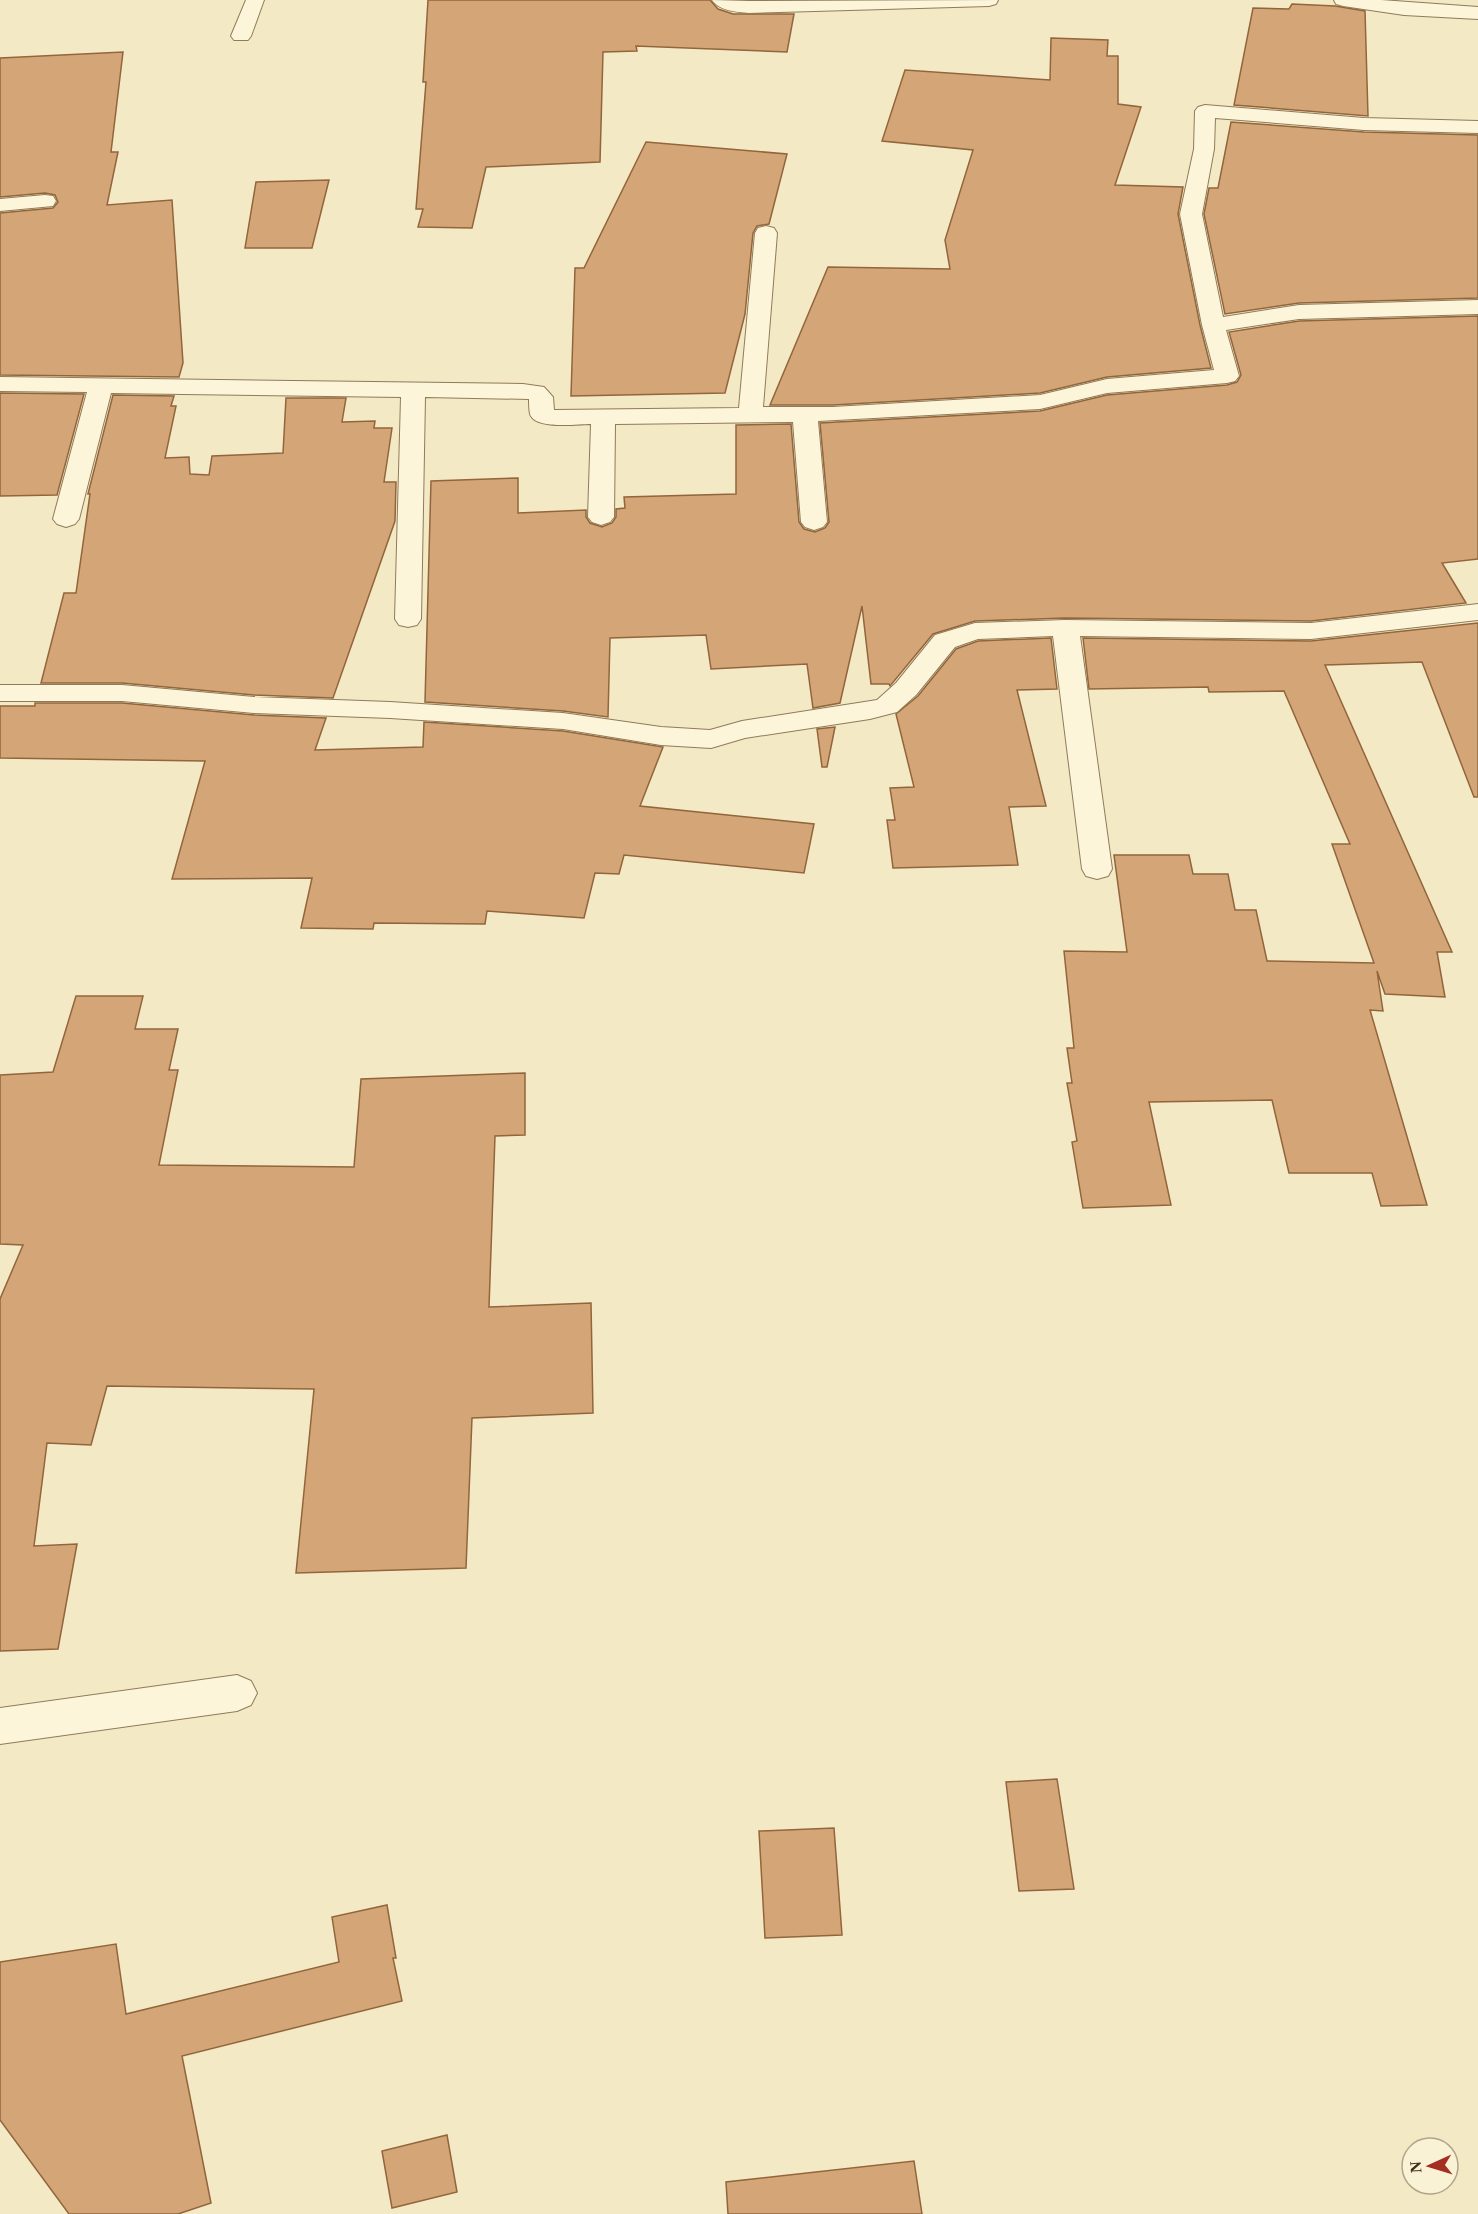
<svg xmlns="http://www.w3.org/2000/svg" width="1478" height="2214" viewBox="0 0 1478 2214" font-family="Georgia,serif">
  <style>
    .building { fill: #d4a677; stroke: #92653c; stroke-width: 1.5 }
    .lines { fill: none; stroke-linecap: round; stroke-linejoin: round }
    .minor-casing { stroke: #907b59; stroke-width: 2 }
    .minor { fill: #fcf5d9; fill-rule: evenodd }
  </style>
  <rect width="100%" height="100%" fill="#f3e9c5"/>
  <g class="building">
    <polygon points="428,0 710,0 718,9 733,14 794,14 787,52 636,46 637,51 603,52 600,162 486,167 472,228 418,227 423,209 416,209 426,82 423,82"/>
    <polygon points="1292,4 1335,6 1365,11 1368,116 1234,105 1253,8 1289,9"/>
    <polygon points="1051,38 1108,40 1107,56 1118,56 1118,104 1141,107 1115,185 1183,187 1178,214 1200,325 1211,368 1107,377 1040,393 833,405 770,405 828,267 950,269 945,240 973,150 882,141 905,70 1050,80"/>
    <polygon points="123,52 111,152 118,152 107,205 172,200 183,363 179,377 0,375 0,213 53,208 58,202 55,195 45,193 0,197 0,58"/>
    <polygon points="1231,122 1364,132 1478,135 1478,298 1299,303 1225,314 1204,214 1209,188 1218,188"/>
    <polygon points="646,142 787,154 769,224 757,226 753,233 745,314 725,393 571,396 575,268 584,268"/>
    <polygon points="329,180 312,248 245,248 256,182"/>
    <polygon points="1478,316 1478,559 1442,563 1466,603 1311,621 1065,618 975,621 933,634 890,686 889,684 871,684 862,606 840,703 813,708 807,664 711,669 706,635 610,638 608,717 563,711 425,702 431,481 518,478 518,513 586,510 586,517 590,523 602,527 612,523 616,517 616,509 625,508 624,497 736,494 736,425 791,424 799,522 804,529 815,532 825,528 829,522 820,423 1040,411 1107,395 1227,385 1237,382 1241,375 1229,332 1299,321"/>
    <polygon points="0,393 84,394 57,495 0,496"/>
    <polygon points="113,395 174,396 171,406 176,406 165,458 189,457 190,474 209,475 212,456 283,453 286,398 346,398 342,422 375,421 374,428 392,428 384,482 396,482 395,521 333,698 254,695 122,683 41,683 64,593 76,593 90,494 88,494"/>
    <polygon points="1478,623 1478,797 1474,797 1422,662 1325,665 1452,952 1437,952 1445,997 1385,994 1377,971 1383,1011 1370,1010 1427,1205 1381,1206 1372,1173 1289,1173 1272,1100 1149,1102 1171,1205 1083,1208 1072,1142 1077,1141 1067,1083 1072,1083 1067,1048 1074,1048 1064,951 1127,952 1114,855 1189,855 1193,874 1228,874 1235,910 1256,910 1267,961 1374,963 1332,844 1350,844 1284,691 1209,692 1208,687 1089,689 1083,638 1311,641"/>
    <polygon points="1051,638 1057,689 1017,690 1046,806 1009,807 1018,865 893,868 887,820 895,820 890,788 914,787 896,714 918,696 956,649 978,641"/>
    <polygon points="35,703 122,703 254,715 326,718 315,750 423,747 424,722 563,731 663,747 640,806 814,824 804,873 624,855 619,874 595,873 584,918 487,911 485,924 374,923 373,929 301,928 312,878 172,879 205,761 0,758 0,706 35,706"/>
    <polygon points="835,727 827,767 822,767 817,729"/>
    <polygon points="76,996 143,996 135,1029 178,1029 169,1070 178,1070 159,1165 354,1167 361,1079 525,1073 525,1135 495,1136 489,1307 591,1303 593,1413 472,1418 466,1568 296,1573 314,1389 107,1386 91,1445 47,1443 34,1546 77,1544 58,1649 0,1651 0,1299 23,1245 0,1244 0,1075 53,1072"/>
    <polygon points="1057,1779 1074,1889 1019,1891 1006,1782"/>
    <polygon points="834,1828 842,1935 765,1938 759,1831"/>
    <polygon points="387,1905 396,1958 393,1958 402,2001 182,2056 211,2203 178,2214 69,2214 0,2120 0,1962 116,1944 126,2014 339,1962 332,1917"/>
    <polygon points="447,2135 457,2192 392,2208 382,2151"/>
    <polygon points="914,2161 922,2214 728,2214 726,2182"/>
  </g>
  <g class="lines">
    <g class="minor-casing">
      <g id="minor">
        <polygon points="246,0 264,0 251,36 248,40 234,40 231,36"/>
        <path d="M 712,0 L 749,1 L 998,0 L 996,4 L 989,6 L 749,13 C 736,12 720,11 712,0 Z"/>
        <polygon points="1334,0 1381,0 1478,7 1478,19 1404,15 1343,6 1336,4"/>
        <path d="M 1205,105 L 1364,118 L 1478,121 L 1478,133 L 1364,130 L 1215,118 L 1214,149 L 1202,214 L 1223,317 L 1299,305 L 1478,300 L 1478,314 L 1299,319 L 1226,330 L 1239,376 L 1235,381 L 1227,383 L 1107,393 L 1040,409 L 818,421 L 827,522 L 823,527 L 814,530 L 805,527 L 801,522 L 793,422 L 615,424 L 614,517 L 610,522 L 601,525 L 592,522 L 588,517 L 591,424 C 577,424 535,430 530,414 C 529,409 529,403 529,399 L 425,397 L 421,619 L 417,625 L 408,627 L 399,625 L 395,619 L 401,397 L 111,393 L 79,519 L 75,524 L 66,527 L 57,524 L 53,519 L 87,392 L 0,391 L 0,377 L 523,384 L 544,387 L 553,397 L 554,410 L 739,408 L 755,233 L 758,228 L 766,226 L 774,228 L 777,233 L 763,407 L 833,407 L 1040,395 L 1107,379 L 1214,370 L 1202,325 L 1180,214 L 1194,149 L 1195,111 L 1198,107 Z"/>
        <polygon points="45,195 53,196 56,201 53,206 0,211 0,199"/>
        <polygon points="1478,604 1478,620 1311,639 1080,636 1112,869 1108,876 1097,879 1086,876 1082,869 1053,636 978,639 955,647 916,695 897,712 870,719 745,738 711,748 661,745 563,729 390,718 254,713 122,701 0,701 0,685 122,685 254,697 390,702 563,713 661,727 710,730 742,721 877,700 896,683 935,635 975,623 1065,620 1311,623"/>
        <polygon points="237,1675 251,1681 257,1693 251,1705 237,1711 0,1744 0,1708"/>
      </g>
    </g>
    <use href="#minor" class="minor"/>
  </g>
  <g transform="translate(1430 2166) rotate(266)"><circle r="28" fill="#f9f2d5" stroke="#afa58c" stroke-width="1.5"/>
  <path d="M0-4.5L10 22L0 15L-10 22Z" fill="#a52d22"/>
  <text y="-9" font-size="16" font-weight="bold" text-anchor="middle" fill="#3f311e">N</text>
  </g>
</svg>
